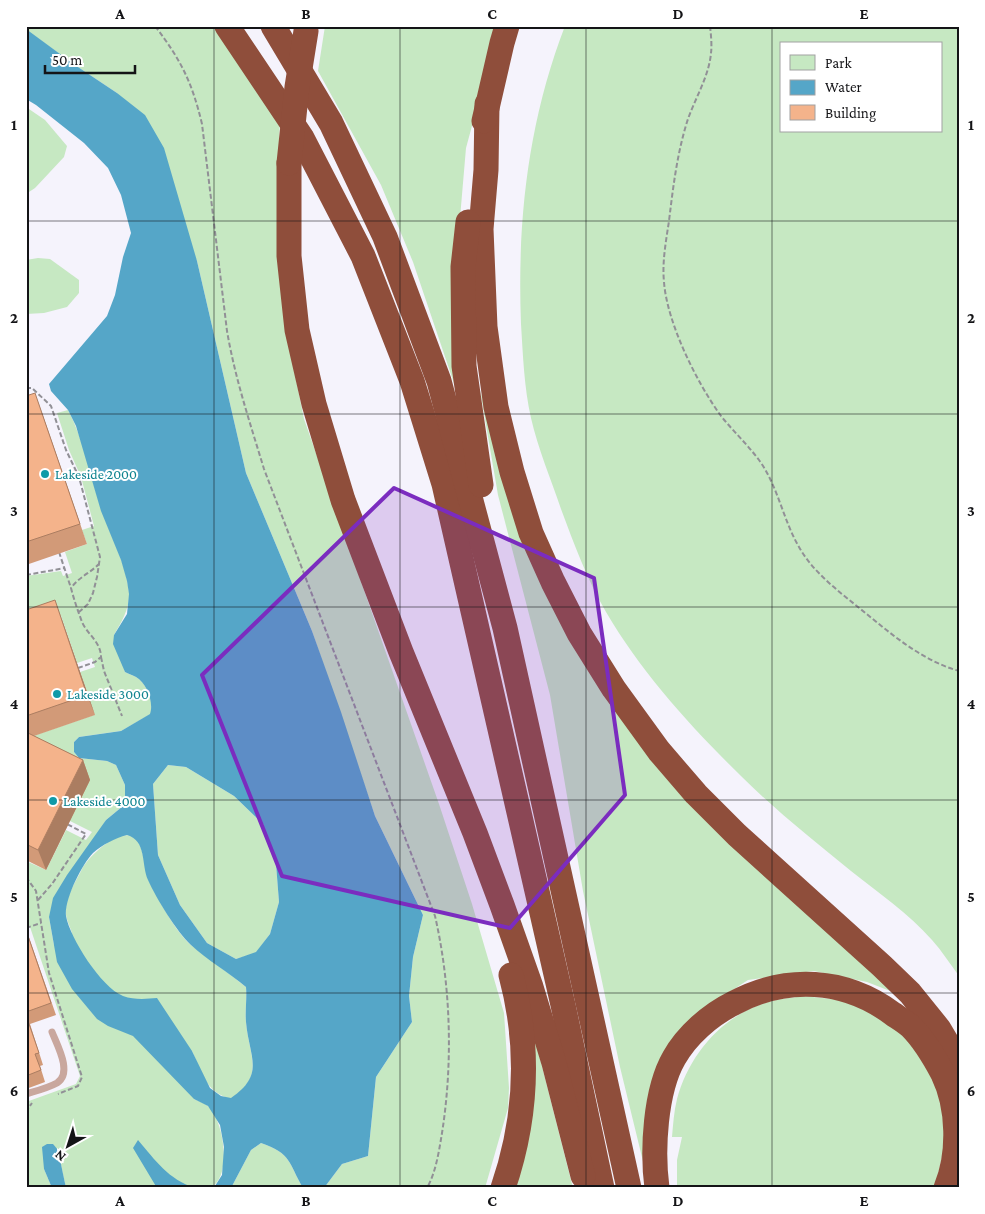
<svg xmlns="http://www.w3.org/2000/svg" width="985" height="1214" viewBox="0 0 985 1214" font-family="'Crimson Pro',serif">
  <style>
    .green { fill: #c6e8c2; fill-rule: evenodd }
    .water { fill: #55a6c8; fill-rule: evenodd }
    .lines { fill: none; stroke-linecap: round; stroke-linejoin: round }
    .path { stroke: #919096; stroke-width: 2; stroke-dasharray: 5 2.5; stroke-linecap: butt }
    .service { stroke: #c9a79e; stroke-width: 7 }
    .motorway { stroke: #8f4e3b; stroke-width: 25 }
    .motorway-bridge { stroke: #8f4e3b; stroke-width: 25 }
    .wall { fill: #d29a78 }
    .shaded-wall { fill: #ab7d61 }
    .building { fill: #f4b38b; stroke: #ab7d61 }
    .marked { fill: #7b2cbf; fill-opacity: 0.2; stroke: #7b2cbf; stroke-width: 4; stroke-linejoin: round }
    .grid { fill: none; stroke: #141417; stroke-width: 1; stroke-opacity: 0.55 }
    .culture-dot { fill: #0f9aa8; stroke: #fff; stroke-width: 2 }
    .labels { text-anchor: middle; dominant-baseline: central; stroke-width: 4; stroke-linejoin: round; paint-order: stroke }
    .culture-label { font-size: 14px; fill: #0d838f; stroke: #fff; text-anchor: start }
    .neatline { fill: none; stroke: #141417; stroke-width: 2 }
    .grid-label { font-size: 16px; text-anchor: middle; font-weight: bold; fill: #141417 }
  </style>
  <rect width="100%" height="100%" fill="#f5f3fc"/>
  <g class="green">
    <polygon points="26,26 219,26 280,114 277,214 288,340 304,419 439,804 472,904 504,1013 509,1088 508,1108 485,1188 324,1188 342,1164 368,1156 376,1077 412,1022 409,996 413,957 423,915 375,816 312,631 246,473 197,261 117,93 75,65 29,32 26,29"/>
    <polygon points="325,26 499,26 466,148 457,253 462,407 413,262 381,185 318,71"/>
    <path d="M 565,26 L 959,26 L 959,976 C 950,964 942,951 932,940 C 909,914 879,893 851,871 C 814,841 775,810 741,776 C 691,727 641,672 606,612 C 587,579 574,544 561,509 C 551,479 538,449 531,418 C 524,387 523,355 521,324 C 517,221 528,122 565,26 ZM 781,44 L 941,44 L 941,131 L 781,131 Z"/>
    <polygon points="26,107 45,120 67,146 64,157 35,188 26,194"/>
    <polygon points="38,258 50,259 79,280 79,293 67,307 44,313 26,314 26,260"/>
    <polygon points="480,390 506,481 592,675 903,996 867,982 814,971 748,980 702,1010 667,1050 649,1186 620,1067 583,891 550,695 498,495"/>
    <path d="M 68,410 C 84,440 90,476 101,508 C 110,536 126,562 129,592 C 130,608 122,621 114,635 L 125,672 C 128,674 133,675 136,677 C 147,683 154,702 151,714 L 121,731 L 79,737 L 74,742 L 74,752 L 79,758 L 107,761 L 116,765 L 125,785 L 125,800 L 123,806 L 106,820 L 49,917 L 54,945 L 72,933 C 70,927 67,921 66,915 C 64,899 75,883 82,869 C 88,857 118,828 133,837 C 145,843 144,873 151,885 C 161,904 176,932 191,945 C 209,960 228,972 246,987 C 247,999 245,1011 246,1022 C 249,1057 266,1074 231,1099 C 205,1092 202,1072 192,1051 L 194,1099 C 198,1101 205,1103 208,1106 C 224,1121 233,1177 210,1188 L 66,1188 L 58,1151 L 44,1169 L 52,1188 L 26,1188 L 26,1102 L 76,1084 L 80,1076 L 30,927 L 29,925 L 26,926 L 26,861 L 46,870 L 66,830 L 86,840 L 92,832 L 70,821 L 30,737 L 94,715 L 80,672 L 95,667 L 92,658 L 77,663 L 61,616 L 26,623 L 26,576 L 61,571 L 63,576 L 72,573 L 65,552 L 87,544 L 82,530 L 94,526 L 81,477 L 69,450 L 57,413 Z"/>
    <polygon points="168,765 186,767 234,796 263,824 276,864 279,902 270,934 256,953 236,959 207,943 180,905 158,855 153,784"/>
    <path d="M 803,996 L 841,1000 L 877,1012 L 912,1044 L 933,1077 L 943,1110 L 945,1143 L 935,1188 L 677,1188 L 677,1160 L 682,1137 L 672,1137 C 673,1125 674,1111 677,1099 C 689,1055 721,1017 765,1003 C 777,999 790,998 803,996 Z"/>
    <polygon points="532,1027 573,1188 512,1188"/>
    <path d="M 261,1143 C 292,1154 288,1162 303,1188 L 231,1188 L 251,1150 Z"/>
  </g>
  <g class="water">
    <path d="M 26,29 L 75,65 L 117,93 L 145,115 L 164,148 L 197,261 L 246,473 L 312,631 L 341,712 L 375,816 L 423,915 L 413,957 L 409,996 L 412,1022 L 376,1077 L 368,1156 L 342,1164 L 324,1188 L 303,1188 C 288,1162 292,1154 261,1143 L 251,1150 L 231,1188 L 210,1188 L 215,1186 L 222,1175 L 224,1147 L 220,1125 L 208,1106 L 194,1099 L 133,1036 L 108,1026 L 97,1019 L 72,989 L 57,962 L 49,917 L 53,898 L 67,875 L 106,820 L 123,806 L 125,800 L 125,785 L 116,765 L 107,761 L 79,758 L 74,752 L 74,742 L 79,737 L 121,731 L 150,714 C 154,703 147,683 136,677 C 133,675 128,674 125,672 L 113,644 L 114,635 L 127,614 L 129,594 L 127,581 L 121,560 L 101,511 L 76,426 L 68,410 L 51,391 L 49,384 L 107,316 L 115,295 L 123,257 L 131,233 L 121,195 L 108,168 L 84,143 L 36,105 L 26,99 ZM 168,765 L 186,767 L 234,796 L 263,824 L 276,864 L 279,902 L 270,934 L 256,952 L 236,959 L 207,943 L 180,905 L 158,855 L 153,784 ZM 127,835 C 147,841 141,864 148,880 C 156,898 177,932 191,945 C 207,960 228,972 246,987 C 247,999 245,1011 246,1022 C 249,1057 266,1074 231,1098 L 221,1096 L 210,1088 L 192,1051 L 157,998 C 146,999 134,1000 123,996 C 101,987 70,938 66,916 C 64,900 82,864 93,853 C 102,845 115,838 127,835 Z"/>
    <path d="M 138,1140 C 156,1161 168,1179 195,1188 L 157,1188 L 133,1148 Z"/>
    <polygon points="47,1144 53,1144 58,1150 66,1188 52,1188 44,1169 42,1147"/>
  </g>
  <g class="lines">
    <g class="path">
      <path d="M 155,26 C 181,60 192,82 202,124 L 227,331 C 235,378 250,423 264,469 L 435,916 C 451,986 453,1063 442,1133 C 439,1151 436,1172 427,1188"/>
      <path d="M 710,26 C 711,35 712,45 711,53 C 709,77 694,100 687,122 C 677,154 673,188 669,221 C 666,241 662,262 664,282 C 667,323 697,383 721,416 C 733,431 747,444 759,460 C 778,486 783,520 799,547 C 813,572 837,590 858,607 C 889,632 920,660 959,671"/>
      <polyline points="26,388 32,388 51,406 66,450 79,477 100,557 97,577 93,593 88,604 79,612"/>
      <polyline points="59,552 71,588"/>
      <polyline points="26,575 65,568"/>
      <polyline points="101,657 104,671 122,716"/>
      <path d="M 78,668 L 95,662 L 101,657 C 101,642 87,634 82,622 C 78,611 74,600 71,588 C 79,577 90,573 99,564"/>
      <polyline points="26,877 36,891 49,973 82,1077 78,1086 58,1094"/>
      <polyline points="38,900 52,884 86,834 67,824"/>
      <polyline points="26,928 41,923"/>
      <polyline points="26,1127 28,1122 27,1110 32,1103"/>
    </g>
    <path class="service" d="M 26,1094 C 36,1091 48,1088 57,1083 C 73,1073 57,1045 52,1032"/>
    <g class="motorway">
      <polyline points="227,26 302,138 363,256 412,381 444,484 563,1005 602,1188"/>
      <polyline points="273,26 331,123 385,237 439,381 505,628 629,1188"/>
      <polyline points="487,104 486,170 481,229 485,327 496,407 512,472 531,533 553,582 579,633 614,689 659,751 696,794 737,835 882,966 910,993 939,1029 955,1056 959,1065"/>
      <polyline points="484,121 502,43 507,26"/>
      <polyline points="289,163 289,256 297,330 314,404 343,500 401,652 475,833 502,905 531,987 554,1063 583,1176"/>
      <polyline points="468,222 463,267 464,366 481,485"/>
      <path d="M 503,1188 C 527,1118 530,1046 511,975"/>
      <path d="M 657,1188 C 652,1151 655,1091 674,1058 C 687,1035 710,1015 734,1003 C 786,975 845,978 893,1014 C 899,1018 906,1022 911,1027 C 925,1041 934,1057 943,1074 C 959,1107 960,1154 946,1188"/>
    </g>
    <polyline class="motorway-bridge" points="289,163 297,87 306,31"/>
  </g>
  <g class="wall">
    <polygon points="26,396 42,413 87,544 26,565"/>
    <polygon points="26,610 62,620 95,715 34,736 83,760 90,780 46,870 26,860"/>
    <polygon points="26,929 56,1015 30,1024 43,1065 40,1066 45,1082 26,1089"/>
  </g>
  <g class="shaded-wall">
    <polygon points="35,393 42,413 87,544 80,524"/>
    <polygon points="55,600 62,620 95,715 87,695"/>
    <polygon points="83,760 90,780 46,870 38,850"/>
  </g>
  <g class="building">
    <polygon points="35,393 80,524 26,542 26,396"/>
    <polygon points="55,600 87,695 26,716 26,610"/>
    <polygon points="26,732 83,760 38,850 26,844"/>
    <polygon points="26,930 51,1003 26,1012"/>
    <polygon points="26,1015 39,1053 35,1054 41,1070 26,1076"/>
  </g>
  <path class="marked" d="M 394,488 L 594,578 L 625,795 L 510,928 L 282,876 L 202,675 Z"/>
  <path class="grid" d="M 214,26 L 214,1188M 400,26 L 400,1188M 586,26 L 586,1188M 772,26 L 772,1188M 26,221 L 959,221M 26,414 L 959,414M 26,607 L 959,607M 26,800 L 959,800M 26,993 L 959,993"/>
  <g class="culture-dot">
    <circle cx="45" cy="474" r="5"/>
    <circle cx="57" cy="694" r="5"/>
    <circle cx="53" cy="801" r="5"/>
  </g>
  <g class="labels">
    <g class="culture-label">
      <text x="55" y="474">Lakeside 2000</text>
      <text x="67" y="694">Lakeside 3000</text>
      <text x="63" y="801">Lakeside 4000</text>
    </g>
  </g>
  <rect width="985" height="1214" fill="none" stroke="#ffffff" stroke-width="55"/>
  <rect x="780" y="42" width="162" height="90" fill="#ffffff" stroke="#a1a1a2"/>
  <rect x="790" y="55" width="25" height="15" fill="#c6e8c2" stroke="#a1a1a2"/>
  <text x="825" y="68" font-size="15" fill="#141417">Park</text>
  <rect x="790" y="80" width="25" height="15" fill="#55a6c8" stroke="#a1a1a2"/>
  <text x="825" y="92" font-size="15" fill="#141417">Water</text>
  <rect x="790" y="105" width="25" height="15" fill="#f4b38b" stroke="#a1a1a2"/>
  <text x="825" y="118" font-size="15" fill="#141417">Building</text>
  <g transform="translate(68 1146) rotate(219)" stroke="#ffffff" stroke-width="4" paint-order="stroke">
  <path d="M0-4L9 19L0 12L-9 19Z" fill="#141417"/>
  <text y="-8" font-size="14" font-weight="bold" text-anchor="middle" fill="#141417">N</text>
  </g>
  <path d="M45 65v8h90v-8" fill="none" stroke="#141417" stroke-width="2.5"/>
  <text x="52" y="65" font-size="15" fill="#141417" stroke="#ffffff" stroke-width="4" paint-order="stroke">50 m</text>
  <rect x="28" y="28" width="930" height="1158" class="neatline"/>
  <g class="grid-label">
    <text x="120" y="19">A</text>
    <text x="306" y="19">B</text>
    <text x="492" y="19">C</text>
    <text x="678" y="19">D</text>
    <text x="864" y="19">E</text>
    <text x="14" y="130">1</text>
    <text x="971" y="130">1</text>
    <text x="14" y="323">2</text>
    <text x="971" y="323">2</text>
    <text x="14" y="516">3</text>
    <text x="971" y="516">3</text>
    <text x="14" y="709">4</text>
    <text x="971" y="709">4</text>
    <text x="14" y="902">5</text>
    <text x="971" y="902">5</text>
    <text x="14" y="1096">6</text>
    <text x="971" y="1096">6</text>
    <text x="120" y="1206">A</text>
    <text x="306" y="1206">B</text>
    <text x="492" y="1206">C</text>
    <text x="678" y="1206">D</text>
    <text x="864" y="1206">E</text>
  </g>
</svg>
